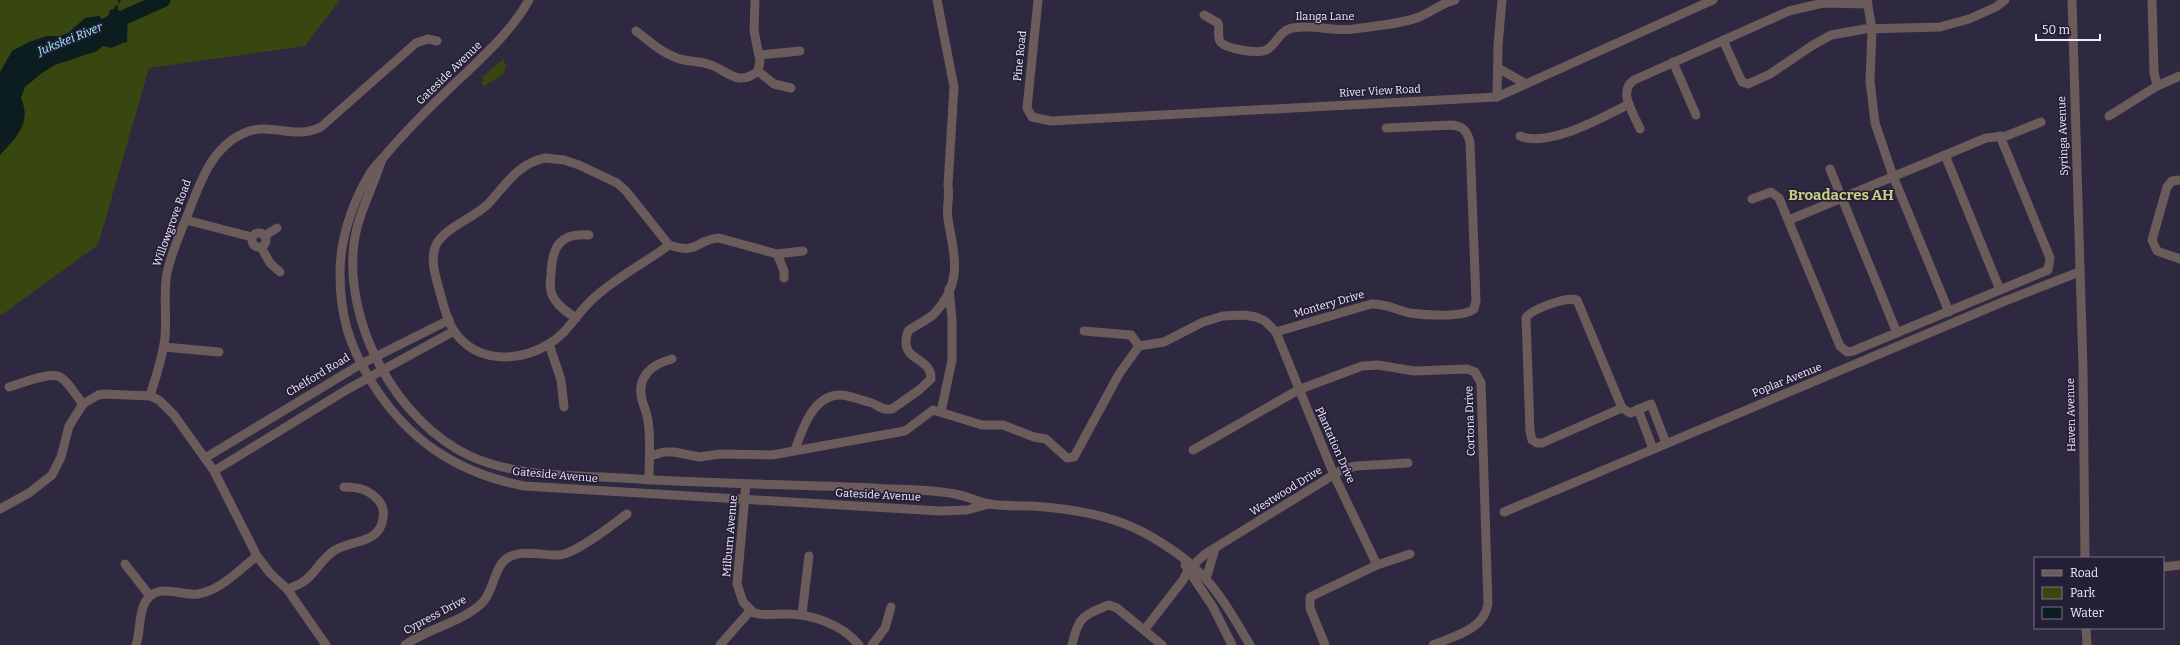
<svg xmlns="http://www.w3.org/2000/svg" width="2180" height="645" viewBox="0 0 2180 645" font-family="Bitter,serif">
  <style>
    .green { fill: #38470f }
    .water { fill: #0b1d1f }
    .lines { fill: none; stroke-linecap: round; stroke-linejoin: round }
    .river { stroke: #0b1d1f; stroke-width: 15 }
    .minor { stroke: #6b5b5b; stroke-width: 9 }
    .labels { text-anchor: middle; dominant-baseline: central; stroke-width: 3.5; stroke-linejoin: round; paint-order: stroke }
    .street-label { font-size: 11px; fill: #f0edfd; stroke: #251e37 }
    .water-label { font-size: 12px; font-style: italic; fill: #94f1ff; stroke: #251e37 }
    .district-label { font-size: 15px; font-weight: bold; fill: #c8cf82; stroke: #251e37 }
  </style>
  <rect width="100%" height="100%" fill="#2e2841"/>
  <g class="green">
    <polygon points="0,0 340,0 305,46 149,68 98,245 0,316"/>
    <polygon points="502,60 504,60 506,67 504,70 505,73 484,86 481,82 484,80 482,77"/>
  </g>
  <path class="water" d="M 118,0 L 121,0 L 117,8 L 120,12 L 128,12 L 127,43 L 125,42 L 111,48 L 103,46 L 97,51 L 55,65 L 42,73 L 25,87 L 21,98 C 32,123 16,138 0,155 L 0,72 L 12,51 L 29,42 L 47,36 L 60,36 L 68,33 L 85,18 L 99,16 L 102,19 L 108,16 L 110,10 L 114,9 L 115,6 L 119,5 Z"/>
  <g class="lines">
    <polyline class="river" points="109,24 163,0"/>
    <g class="minor">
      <path d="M 529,0 C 513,28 491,49 468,71 C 440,97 412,124 388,152 C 382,160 374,166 369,175 C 352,203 340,240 340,273 C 340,316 349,345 371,381 C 407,440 457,473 524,486 L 940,511 L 967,510 L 989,504"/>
      <polyline points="755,0 754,31 760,61 758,71"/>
      <polyline points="1038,0 1027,108 1032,117 1051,121 1497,97 1713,0"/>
      <polyline points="1867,0 1872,30 1870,81 1875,123 1893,176 1949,312"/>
      <polyline points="2072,0 2083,368 2085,558"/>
      <polyline points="2152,0 2154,72 2157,86"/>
      <path d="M 1204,15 L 1218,23 C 1220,29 1217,36 1220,41 C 1224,49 1258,54 1266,50 C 1277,45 1279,30 1293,28 C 1313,24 1334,32 1354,29 C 1370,27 1405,23 1419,17 C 1432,12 1441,3 1455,0"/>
      <path d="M 636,31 C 649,41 662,53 677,58 C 687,62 698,61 708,64 C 728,70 737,88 758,71"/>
      <polyline points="1723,40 1742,82 1748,84 1770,74 1813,45 1831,35 1865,29 1940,27 1969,19 1996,7 2005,0"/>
      <polyline points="760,55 800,51"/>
      <polyline points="1673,62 1696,115"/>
      <polyline points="1498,68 1526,84"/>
      <polyline points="758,71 774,84 791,88"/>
      <polyline points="1497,97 1498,45 1502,0"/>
      <polyline points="2109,116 2157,86 2180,76"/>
      <path d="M 1640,129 C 1634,113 1617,92 1634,80 L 1789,11 L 1823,3 L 1868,4"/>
      <path d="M 1520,136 C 1549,148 1603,117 1629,104"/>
      <polyline points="1945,155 2000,290"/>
      <path d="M 545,158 L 564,160 L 579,165 L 617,183 L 626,191 L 669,245 C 645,263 617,277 595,297 C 578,311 568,333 549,344 C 517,363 476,363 454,331 C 446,319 443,303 439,289 C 435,275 430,258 436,245 C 445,227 474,218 488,204 C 505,186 518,163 545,158 Z"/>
      <path d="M 382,159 C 373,188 358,213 354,243 C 344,324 396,421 470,456 C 516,477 572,475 622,478 C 706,484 789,484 872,488 C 900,490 928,489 955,494 C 967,496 978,502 990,504 C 1003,506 1018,506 1031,506 C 1063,508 1095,512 1125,524 C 1147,532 1183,555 1199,572 C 1220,592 1235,620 1250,645"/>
      <polyline points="1830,169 1897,333"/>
      <polyline points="2180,180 2172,181 2167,187 2152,240 2157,251 2180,259"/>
      <polyline points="1752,199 1771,192 1779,198 1840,346 1847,352 1853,351 2048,270 2050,258 2000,136"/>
      <polyline points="186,220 252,237"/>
      <polyline points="1789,220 1986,138 2006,136 2041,122"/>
      <circle cx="259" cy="240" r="7"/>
      <polyline points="264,236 277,228"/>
      <path d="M 669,245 C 699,255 694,240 719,238 L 777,254 L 803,251"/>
      <polyline points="261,247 270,263 280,272"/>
      <polyline points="777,254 784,271 784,278"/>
      <path d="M 576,318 C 568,313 560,308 555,300 C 549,292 550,283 551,274 C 552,247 560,232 589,235"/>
      <polyline points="1084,331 1131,335 1139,346"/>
      <path d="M 1276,332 L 1371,304 C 1385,303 1396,310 1410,313 C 1424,315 1463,318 1474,309 L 1476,301 L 1470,142 C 1467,131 1463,126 1452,125 L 1386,128"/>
      <polyline points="549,344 561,380 564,407"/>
      <polyline points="164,347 219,352"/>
      <path d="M 9,387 C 21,384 50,371 60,377 C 69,382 76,396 83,404"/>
      <path d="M 150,396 C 156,376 163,357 165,337 C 167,315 163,294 167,273 C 171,255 178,238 185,221 C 198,190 208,150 242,134 C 270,120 293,141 321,127 L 416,43 L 428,39 L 437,41"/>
      <path d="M 1622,408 L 1542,443 L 1537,443 L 1532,440 L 1530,431 L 1526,318 C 1531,309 1568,296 1577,300 L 1622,408 L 1630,413 L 1651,404 L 1666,443"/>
      <polyline points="1638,409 1653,449"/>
      <polyline points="941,412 952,360 952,319 949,289"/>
      <path d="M 795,450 C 802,429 814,393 842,395 C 851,396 860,400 869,402 C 877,404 882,411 892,409 L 919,390 L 931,379 C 932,355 897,363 908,331 C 916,325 926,321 934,314 C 964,282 954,256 948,219 C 946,208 950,197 948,185 L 954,87 L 937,0"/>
      <path d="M 1193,450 L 1298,390 L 1362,366 L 1378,365 L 1414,371 L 1467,369 L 1475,372 L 1481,383 L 1488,604 C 1484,630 1454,636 1433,645"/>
      <polyline points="650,456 664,452 674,452 699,457 720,454 772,455 905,431 933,410 982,425 1003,425 1034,437 1046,439 1067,458 1074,457 1119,374 1139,346 1164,342 1203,322 1223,316 1244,315 1256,317 1265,321 1276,332 1334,475 1377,565"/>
      <polyline points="205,458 361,364 449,320"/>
      <polyline points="214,471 348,389 454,331"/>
      <path d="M 649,480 C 649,460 651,440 648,421 C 647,413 644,407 642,400 C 636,377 652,364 672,359"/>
      <path d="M 746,484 L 737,584 L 743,602 L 754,613 C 765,616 775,614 786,614 C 811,614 842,624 859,645"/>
      <polyline points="0,509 29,493 52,475 61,457 69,426 83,404 98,395 105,394 150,396 159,400 174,415 214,471 257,556 270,573 287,589 326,645"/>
      <polyline points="1504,512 2005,301 2079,272"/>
      <polyline points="125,564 150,596"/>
      <polyline points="1185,565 1213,607 1232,645"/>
      <polyline points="2163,567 2180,565"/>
      <polyline points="1206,579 1215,549"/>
      <path d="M 287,589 C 314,581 312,569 331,553 C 347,539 380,546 383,518 C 384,512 383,506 379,501 C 369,489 358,487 344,487"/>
      <polyline points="802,614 809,556"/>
      <polyline points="2086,628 2087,645"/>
      <polyline points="1145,629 1183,580 1188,570 1205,554 1343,469 1356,466 1408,463"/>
      <path d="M 136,645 C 141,631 138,606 150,596 C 163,585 184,596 198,594 C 220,591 240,569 257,556"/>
      <path d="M 405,645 C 428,628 461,623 482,603 C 495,590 493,566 509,557 C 524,549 544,556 560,555 C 577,553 612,525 627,514"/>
      <polyline points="720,645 750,611"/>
      <polyline points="872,645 885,628 891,607"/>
      <path d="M 1072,645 C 1078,617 1083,615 1109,605 L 1117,608 L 1162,645"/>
      <polyline points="1325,645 1310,608 1310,597 1377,565 1410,554"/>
    </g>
  </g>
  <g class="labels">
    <g class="street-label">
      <text x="1325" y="16">Ilanga Lane</text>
      <text transform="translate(1020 56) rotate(-84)">Pine Road</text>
      <text transform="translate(449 73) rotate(-44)">Gateside Avenue</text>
      <text transform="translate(1380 91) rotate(-3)">River View Road</text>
      <text transform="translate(2063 136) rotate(-92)">Syringa Avenue</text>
      <text transform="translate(172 223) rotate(-70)">Willowgrove Road</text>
      <text transform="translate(1329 304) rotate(-16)">Montery Drive</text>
      <text transform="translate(318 375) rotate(-31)">Chelford Road</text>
      <text transform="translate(1787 380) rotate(-22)">Poplar Avenue</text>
      <text transform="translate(2071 415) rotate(-91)">Haven Avenue</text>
      <text transform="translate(1470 421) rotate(-92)">Cortona Drive</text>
      <text transform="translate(1335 445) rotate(66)">Plantation Drive</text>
      <text transform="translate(555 475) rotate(5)">Gateside Avenue</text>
      <text transform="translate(1286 491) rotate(-32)">Westwood Drive</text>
      <text transform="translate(878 495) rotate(3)">Gateside Avenue</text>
      <text transform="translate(730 536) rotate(-85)">Milburn Avenue</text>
      <text transform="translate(435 615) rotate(-28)">Cypress Drive</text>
    </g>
    <g class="water-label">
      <text transform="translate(70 39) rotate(-22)">Jukskei River</text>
    </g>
    <g class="district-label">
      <text x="1841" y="195">Broadacres AH</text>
    </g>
  </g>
  <rect x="2034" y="557" width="130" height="72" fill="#251e37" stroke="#767186"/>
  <rect x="2042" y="570" width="20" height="6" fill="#6b5b5b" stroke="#767186"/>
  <text x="2070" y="577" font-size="12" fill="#f0edfd">Road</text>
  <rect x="2042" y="587" width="20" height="12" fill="#38470f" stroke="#767186"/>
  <text x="2070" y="597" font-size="12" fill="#f0edfd">Park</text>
  <rect x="2042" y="607" width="20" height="12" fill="#0b1d1f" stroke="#767186"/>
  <text x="2070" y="617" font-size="12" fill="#f0edfd">Water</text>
  <path d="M2036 34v6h64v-6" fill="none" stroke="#f0edfd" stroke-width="2"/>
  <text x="2042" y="34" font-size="12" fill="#f0edfd" stroke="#251e37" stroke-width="3" paint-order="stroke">50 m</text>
</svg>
